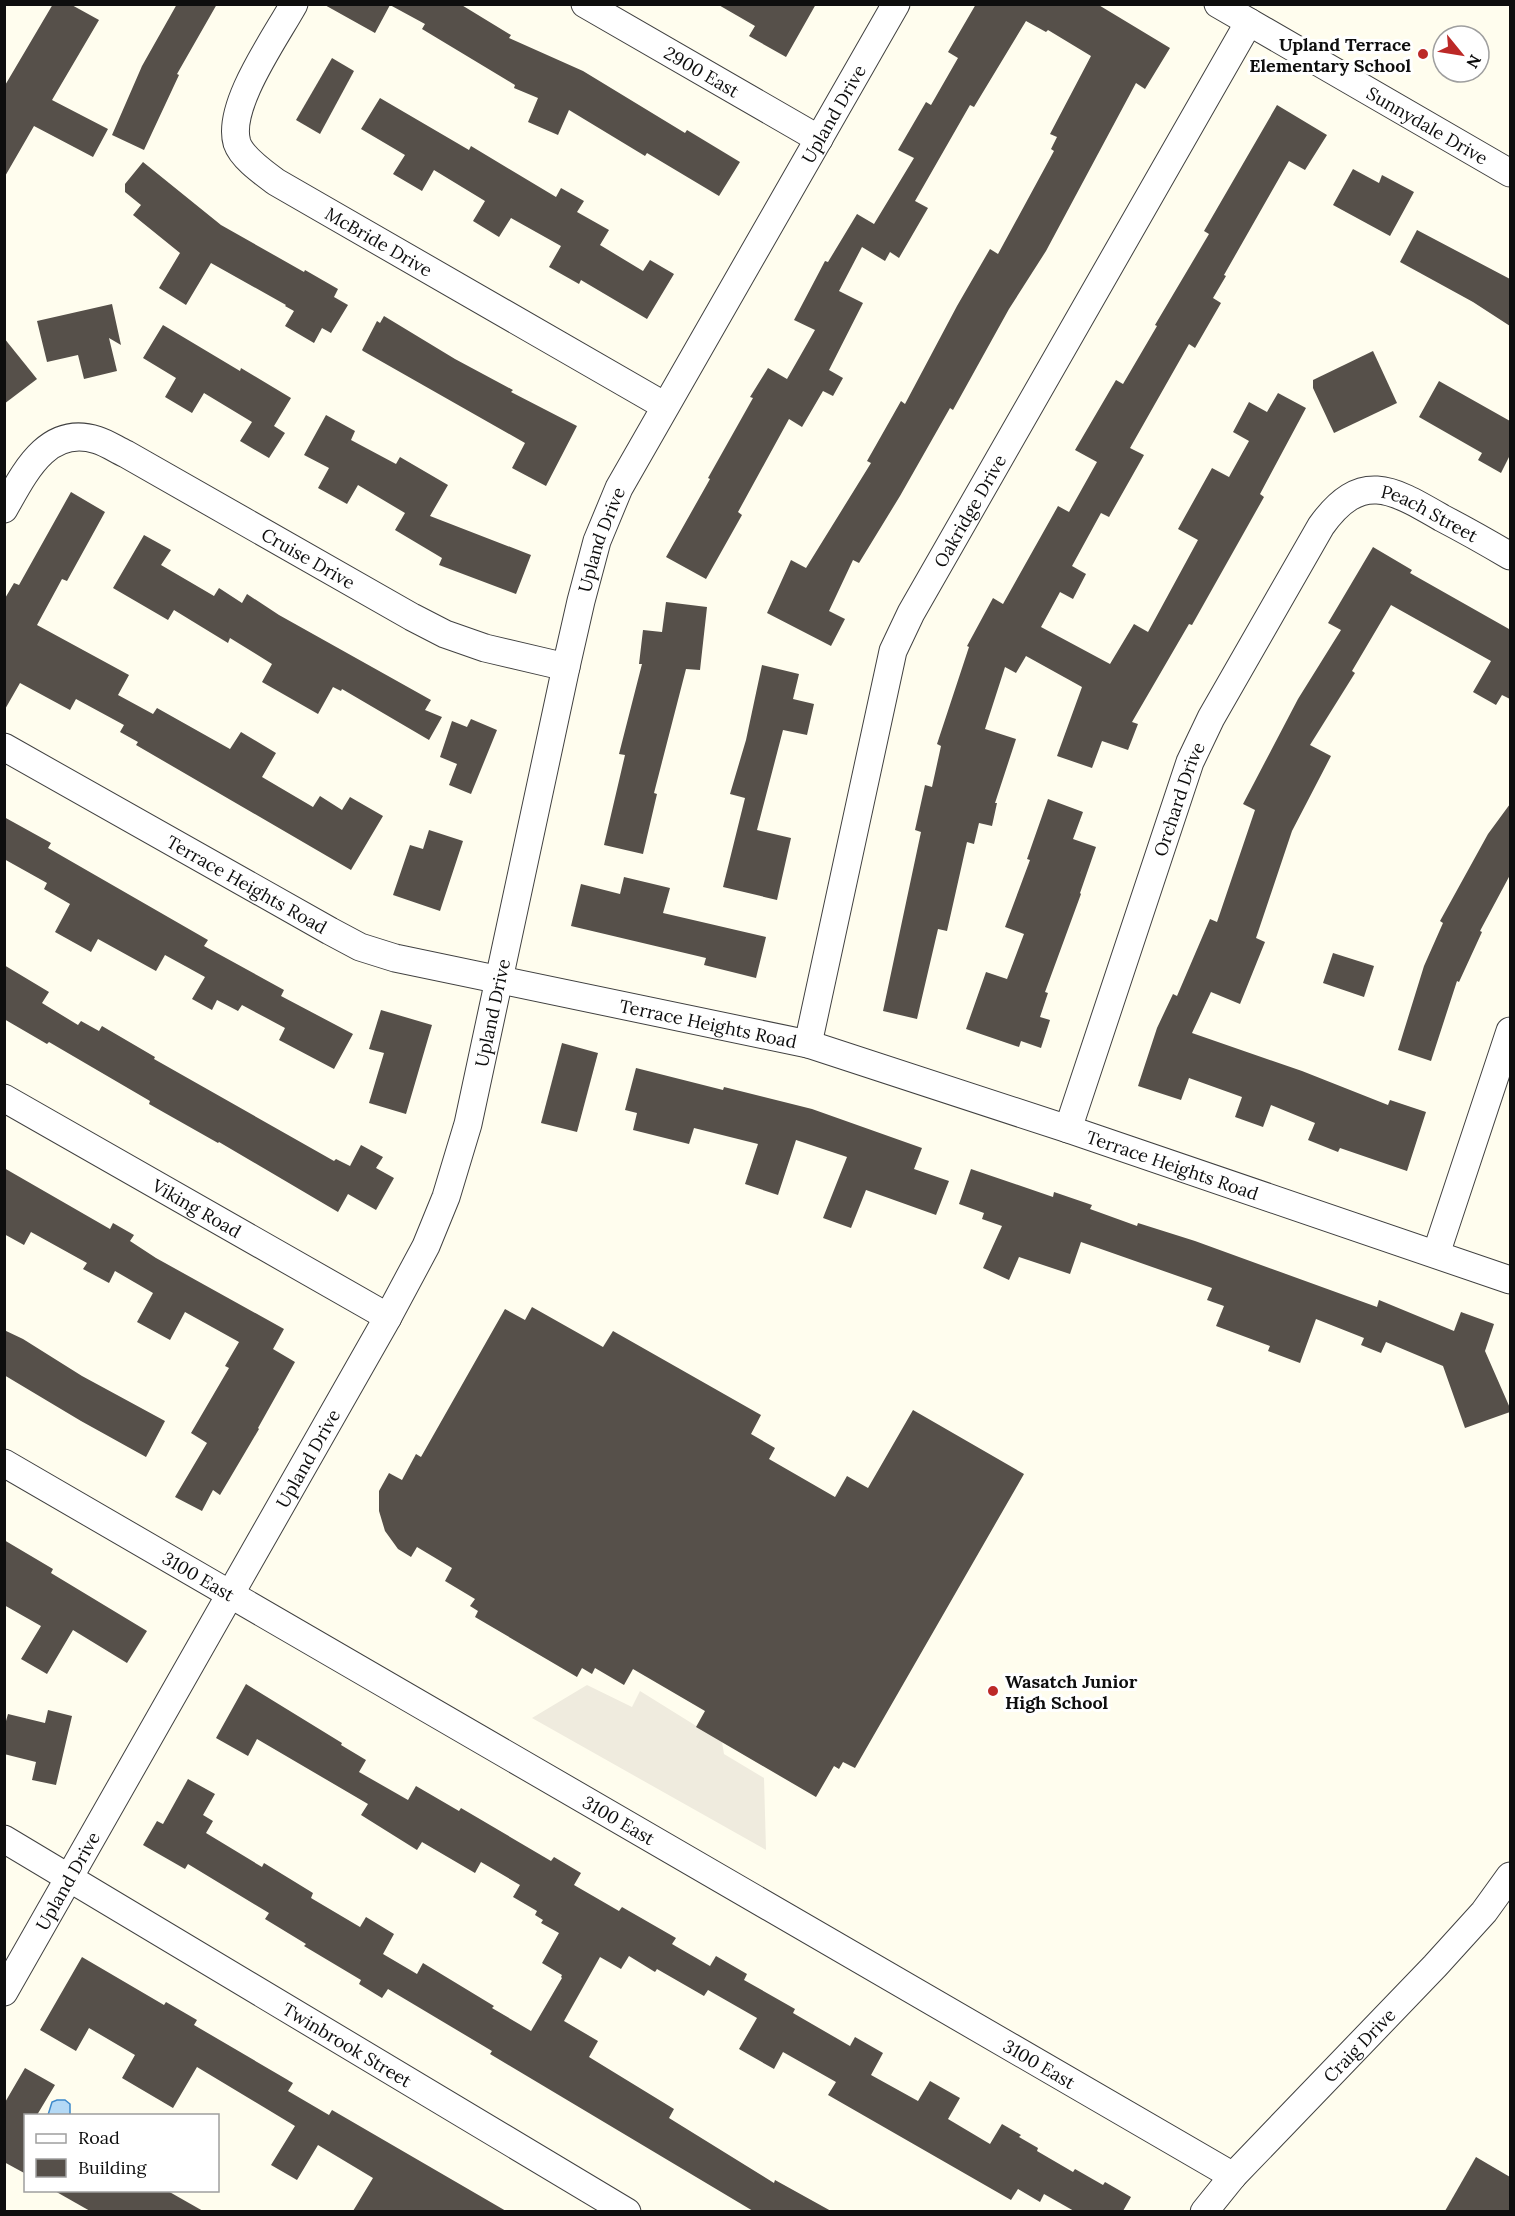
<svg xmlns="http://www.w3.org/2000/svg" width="1515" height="2216" viewBox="0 0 1515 2216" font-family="Lora,serif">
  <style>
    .plaza { fill: #efebde }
    .water { fill: #b4d9f5; stroke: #3c89cc; stroke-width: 1.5 }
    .building { fill: #56504a }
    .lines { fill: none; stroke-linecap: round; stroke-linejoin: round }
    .minor-casing { stroke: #414141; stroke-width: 29 }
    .minor { stroke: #fff; stroke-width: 27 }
    .poi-dot { fill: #bc2927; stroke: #fff; stroke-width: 2 }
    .labels { text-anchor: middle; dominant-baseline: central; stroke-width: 6; stroke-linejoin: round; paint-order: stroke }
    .poi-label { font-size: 18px; font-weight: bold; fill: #0e0e0e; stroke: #fff; text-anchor: end }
    .street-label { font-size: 18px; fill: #0e0e0e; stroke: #fff }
  </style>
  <rect width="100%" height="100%" fill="#fffdee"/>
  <polygon class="plaza" points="587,1685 632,1707 640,1691 722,1742 724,1754 764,1778 766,1850 532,1718"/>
  <polygon class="water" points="57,2100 65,2100 70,2104 70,2115 48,2115 52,2102"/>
  <g class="building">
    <polygon points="53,4 70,4 99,20 52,100 108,129 93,157 34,126 4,178 4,87"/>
    <polygon points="177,4 217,4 177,74 179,75 144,150 112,135 142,66"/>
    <polygon points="323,4 460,4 511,35 509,38 583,71 685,133 687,130 740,162 719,196 647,153 645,156 569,110 558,135 528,122 538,98 514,88 515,85 422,29 425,24 390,5 375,33"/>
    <polygon points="717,4 816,4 786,57 749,36 755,26"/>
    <polygon points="976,4 1097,4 1170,48 1145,89 1136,83 1046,251 1009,309 953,410 950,408 900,496 859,563 853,560 829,611 845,619 831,646 767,613 791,560 806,568 871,463 867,461 901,401 905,404 957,306 990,249 998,254 1054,151 1051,149 1057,137 1050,134 1091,56 1048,30 1046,32 1026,21 974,107 970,105 915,201 928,208 899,258 890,252 885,261 862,247 839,291 863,303 829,370 843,378 833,396 823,391 802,427 789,419 738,512 742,515 706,579 666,557 710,479 708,478 753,398 750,397 768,368 787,379 815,330 794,320 825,261 828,262 857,214 874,224 914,158 898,150 926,102 931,105 958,58 948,52"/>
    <polygon points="332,58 354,71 320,134 296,120"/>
    <polygon points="380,98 469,150 471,146 556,197 561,188 584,201 577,212 609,230 600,245 643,271 650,260 674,274 647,319 581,280 579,284 549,267 561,246 511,218 499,237 473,221 485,201 434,170 422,191 393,174 405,155 361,129"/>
    <polygon points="1277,105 1327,135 1305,170 1289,161 1224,275 1226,276 1213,298 1221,303 1195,348 1189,344 1130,448 1144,455 1109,517 1101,513 1072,566 1086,574 1073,599 1060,592 1041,627 1110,664 1134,624 1148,632 1198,540 1178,529 1212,468 1229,477 1249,441 1233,432 1249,402 1267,412 1278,393 1306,408 1260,494 1264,497 1192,625 1189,624 1132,722 1138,724 1128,750 1102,741 1092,768 1057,756 1082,687 1026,656 1016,673 1005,667 985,729 1016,739 995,803 997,803 992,826 979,823 974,844 967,842 947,931 938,929 917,1019 883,1011 921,832 915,830 925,785 932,787 941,746 937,744 969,647 967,646 993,598 1003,604 1058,506 1069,512 1097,462 1075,450 1116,380 1123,384 1157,326 1155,325 1209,234 1204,231"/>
    <polygon points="143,162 221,225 304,272 305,270 338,289 334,297 348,305 331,333 322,328 314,343 285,326 294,311 285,306 286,305 211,263 186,305 159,288 180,253 133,215 141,205 125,192 125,184"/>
    <polygon points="1353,169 1379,183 1382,175 1414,192 1390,236 1333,205"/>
    <polygon points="1417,230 1510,279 1510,326 1473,302 1400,262"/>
    <polygon points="112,304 121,345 109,338 117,371 84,379 78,355 47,362 37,321"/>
    <polygon points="384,316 455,359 513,390 511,392 577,426 546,486 512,468 525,443 363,351 362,350 377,321 380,323"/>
    <polygon points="163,325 240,371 241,368 291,398 274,426 285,433 269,458 240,441 252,422 204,393 192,413 165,397 176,378 143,358"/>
    <polygon points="4,338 37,379 4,404"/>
    <polygon points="1373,351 1397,403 1334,433 1313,388 1313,380"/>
    <polygon points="1439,381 1510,421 1510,455 1501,473 1478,460 1482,453 1419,417"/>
    <polygon points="326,415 355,431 351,440 396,464 400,457 448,485 430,516 531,555 516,594 439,565 442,558 395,530 405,513 358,485 347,504 318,488 329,468 304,455"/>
    <polygon points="71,492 105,512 67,581 62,579 37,625 129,675 118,695 153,714 157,708 230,749 241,732 276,753 262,777 313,807 320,796 342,810 350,797 383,816 351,870 136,745 138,742 120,732 124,725 76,699 70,710 20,683 4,711 4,600 14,583 19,585"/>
    <polygon points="144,535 171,550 161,565 214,596 219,588 242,603 247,594 279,615 431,700 425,710 442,717 429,740 342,689 341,691 333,687 318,714 262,682 272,664 230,638 228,643 174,610 168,620 113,588"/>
    <polygon points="1373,547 1412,570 1410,573 1509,629 1510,626 1510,699 1502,695 1496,705 1473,692 1491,661 1391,605 1352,671 1355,673 1310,745 1331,756 1292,831 1256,938 1265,942 1240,1004 1211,992 1192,1033 1302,1071 1388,1105 1390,1100 1426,1112 1407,1171 1340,1148 1338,1152 1308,1140 1315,1123 1271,1105 1263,1127 1235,1117 1242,1097 1189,1078 1181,1100 1138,1086 1157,1028 1173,994 1177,996 1210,919 1217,922 1255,810 1243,804 1298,699 1341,630 1328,623"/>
    <polygon points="666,602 707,607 700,670 686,669 654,793 657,794 643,854 604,845 625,755 619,754 642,664 639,664 643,630 662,632"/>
    <polygon points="762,665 799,674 793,699 814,704 807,735 783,730 757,830 791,838 777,900 723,887 745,798 730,794 746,740"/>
    <polygon points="471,719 497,730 471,794 449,785 457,764 440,757 452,721 467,727"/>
    <polygon points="1048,799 1083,812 1073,839 1096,847 1080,893 1081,894 1045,992 1048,993 1040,1017 1050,1020 1041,1048 1021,1041 1019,1047 966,1029 986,972 1007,979 1024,934 1005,927 1030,860 1027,859"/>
    <polygon points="1510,804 1510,875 1480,931 1482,932 1459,982 1457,981 1431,1061 1398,1050 1424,966 1443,923 1440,921 1488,834"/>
    <polygon points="4,817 51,843 48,848 208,940 204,946 284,990 281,996 353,1034 334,1069 279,1040 285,1028 242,1005 238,1011 217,1000 212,1010 192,999 205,977 165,955 156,971 98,939 91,952 55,932 70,904 44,889 47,883 4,859"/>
    <polygon points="429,830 463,841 440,911 393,895 410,845 423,849"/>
    <polygon points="624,877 670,888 663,913 766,937 756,978 704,965 706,958 571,926 581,884 620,894"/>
    <polygon points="1333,953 1374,966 1364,997 1323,983"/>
    <polygon points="4,965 49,992 42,1003 78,1025 81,1021 99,1031 102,1026 155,1057 154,1059 334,1161 336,1159 350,1166 361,1145 383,1157 376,1168 394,1178 376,1210 348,1194 338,1212 219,1142 218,1143 149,1104 150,1101 49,1042 47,1044 4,1019"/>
    <polygon points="381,1010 432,1025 406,1114 369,1103 384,1053 369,1049"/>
    <polygon points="562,1043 598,1053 577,1132 541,1123"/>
    <polygon points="636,1068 723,1090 724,1087 812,1109 922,1148 914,1169 949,1181 936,1215 866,1190 851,1228 823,1218 847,1157 796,1140 778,1195 745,1184 758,1144 694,1128 689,1144 633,1130 637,1113 625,1110"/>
    <polygon points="4,1168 110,1229 113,1223 134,1235 130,1241 156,1258 284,1329 273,1349 295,1362 258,1428 259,1429 220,1495 213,1490 202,1511 175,1497 207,1443 191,1433 229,1368 225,1366 239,1342 185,1312 170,1340 137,1322 153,1293 115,1271 109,1283 83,1269 87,1263 31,1232 24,1245 4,1234"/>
    <polygon points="971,1169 1053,1197 1054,1192 1092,1205 1090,1209 1137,1226 1138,1223 1195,1241 1377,1307 1379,1300 1454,1331 1461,1312 1494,1324 1485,1351 1510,1408 1510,1412 1465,1428 1443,1366 1386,1342 1381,1353 1361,1345 1364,1338 1316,1319 1300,1363 1268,1351 1270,1346 1216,1326 1224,1306 1207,1300 1212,1288 1081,1242 1070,1274 1019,1257 1009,1280 983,1268 1002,1226 982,1219 984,1213 959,1204"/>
    <polygon points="532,1307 603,1347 613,1331 761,1415 751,1434 775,1448 769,1459 835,1497 847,1476 868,1488 913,1410 1024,1474 855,1768 843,1762 839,1769 834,1766 816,1797 696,1727 705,1711 633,1669 624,1685 595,1668 592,1674 582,1668 577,1677 475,1617 478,1611 470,1606 475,1599 445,1581 452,1568 417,1547 411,1557 398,1549 385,1531 379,1511 379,1491 389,1473 402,1480 416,1454 421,1457 505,1309 525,1320"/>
    <polygon points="4,1330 23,1339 82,1376 165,1421 146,1457 81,1421 4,1375"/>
    <polygon points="4,1540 53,1569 51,1573 147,1631 127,1663 73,1630 47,1674 21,1659 41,1626 4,1605"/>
    <polygon points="246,1684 342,1743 341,1745 366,1760 359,1772 408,1800 416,1786 459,1811 461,1808 551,1861 554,1857 581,1873 574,1885 619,1911 622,1907 676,1938 672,1944 710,1966 716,1956 747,1974 744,1980 795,2009 793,2013 850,2046 855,2037 883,2053 871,2075 918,2101 930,2081 960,2098 948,2119 990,2144 1002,2124 1021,2135 1019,2137 1038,2148 1037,2151 1073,2172 1075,2169 1103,2185 1105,2182 1131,2197 1123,2211 1074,2211 1044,2194 1040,2202 1018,2189 1011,2200 828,2095 836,2082 783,2052 774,2069 739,2049 757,2018 708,1990 704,1996 657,1969 655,1972 629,1956 621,1969 600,1957 564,2021 598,2041 589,2057 674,2109 669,2118 774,2183 775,2180 831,2211 753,2211 490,2054 492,2051 388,1989 382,1998 359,1984 361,1980 304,1946 306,1944 265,1919 269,1913 188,1864 185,1869 143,1845 157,1821 163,1824 188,1779 215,1794 203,1815 213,1821 206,1833 262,1867 264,1863 313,1893 311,1898 360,1927 366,1917 394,1934 383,1954 417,1974 423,1963 494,2006 492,2008 531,2031 562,1978 561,1977 562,1975 542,1963 559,1933 541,1923 543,1920 535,1915 537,1911 513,1897 520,1885 481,1862 475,1873 422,1842 417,1850 361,1815 368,1804 257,1739 248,1756 216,1738"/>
    <polygon points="48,1710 72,1716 56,1785 32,1780 36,1762 4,1754 4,1728 8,1714 45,1723"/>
    <polygon points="82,1957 164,2005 166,2002 197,2020 194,2025 293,2083 288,2091 329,2115 332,2110 506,2211 353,2211 373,2178 318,2145 297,2180 271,2165 295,2126 197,2067 173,2108 122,2078 135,2055 89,2028 76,2051 40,2030"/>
    <polygon points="25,2068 55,2085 37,2115 26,2115 26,2174 4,2162 4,2104"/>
    <polygon points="1476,2157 1510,2177 1510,2211 1445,2211"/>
    <polygon points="53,2190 166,2190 203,2211 90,2211"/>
  </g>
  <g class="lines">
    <g class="minor-casing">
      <g id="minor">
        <path id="s1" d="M 294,4 C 276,37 226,106 237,143 C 242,158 264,173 276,182 L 665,406"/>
        <path id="s2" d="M 585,4 L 819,139"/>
        <path id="s3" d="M 1218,4 L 1510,173"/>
        <path id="s4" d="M 4,509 C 24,474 47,424 97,440 C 107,443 117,450 126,454 L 412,617 L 445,634 L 485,648 L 566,667"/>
        <path id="s5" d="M 4,747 L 330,931 L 360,947 L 395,958 L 808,1044 L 1068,1129 L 1510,1280"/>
        <path id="s6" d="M 808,1044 L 893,651 L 911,613 L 1249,22"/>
        <path id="s7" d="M 4,1098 L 388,1317"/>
        <path id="s8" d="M 1068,1129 L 1190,762 L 1211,718 L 1321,526 C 1361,470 1392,489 1442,518 C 1465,530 1488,543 1510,556"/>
        <polyline points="1436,1254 1510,1031"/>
        <path id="s9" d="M 4,1463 L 1233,2176"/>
        <path id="s10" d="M 4,1839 L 627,2212"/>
        <path id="s11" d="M 4,1992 L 388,1317 L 426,1246 L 446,1197 L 468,1124 L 566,667 L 581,601 L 597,541 L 619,488 L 896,4"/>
        <path id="s12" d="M 1204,2212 L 1233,2176 L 1435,1966 L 1484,1912 L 1510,1876"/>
      </g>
    </g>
    <use href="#minor" class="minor"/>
  </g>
  <g class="poi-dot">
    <circle cx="1423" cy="54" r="6"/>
    <circle cx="993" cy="1691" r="6"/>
  </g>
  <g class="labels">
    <g class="poi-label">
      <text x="1411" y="44">Upland Terrace<tspan x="1411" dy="21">Elementary School</tspan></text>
      <text x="1005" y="1681" text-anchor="start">Wasatch Junior<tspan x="1005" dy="21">High School</tspan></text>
    </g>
    <g class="street-label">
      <text stroke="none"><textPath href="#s2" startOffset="135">2900 East</textPath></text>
      <text stroke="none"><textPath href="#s11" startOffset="2072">Upland Drive</textPath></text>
      <text stroke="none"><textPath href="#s3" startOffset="242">Sunnydale Drive</textPath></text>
      <text stroke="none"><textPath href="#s1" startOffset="328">McBride Drive</textPath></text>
      <text stroke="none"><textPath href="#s6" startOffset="562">Oakridge Drive</textPath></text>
      <text stroke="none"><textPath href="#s8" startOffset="784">Peach Street</textPath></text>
      <text stroke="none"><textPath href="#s11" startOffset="1586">Upland Drive</textPath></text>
      <text stroke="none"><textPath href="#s4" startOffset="370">Cruise Drive</textPath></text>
      <text stroke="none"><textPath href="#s8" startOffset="348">Orchard Drive</textPath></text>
      <text stroke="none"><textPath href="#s5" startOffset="279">Terrace Heights Road</textPath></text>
      <text stroke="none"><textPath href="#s11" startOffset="1100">Upland Drive</textPath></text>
      <text stroke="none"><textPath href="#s5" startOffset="765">Terrace Heights Road</textPath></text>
      <text stroke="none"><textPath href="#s5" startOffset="1251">Terrace Heights Road</textPath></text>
      <text stroke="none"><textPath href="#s7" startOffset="222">Viking Road</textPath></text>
      <text stroke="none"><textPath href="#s11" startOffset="614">Upland Drive</textPath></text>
      <text stroke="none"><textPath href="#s9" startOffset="225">3100 East</textPath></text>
      <text stroke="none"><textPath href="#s9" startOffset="711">3100 East</textPath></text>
      <text stroke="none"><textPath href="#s11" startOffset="128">Upland Drive</textPath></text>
      <text stroke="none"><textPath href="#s10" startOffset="400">Twinbrook Street</textPath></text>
      <text stroke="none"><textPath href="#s12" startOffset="228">Craig Drive</textPath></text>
      <text stroke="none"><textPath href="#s9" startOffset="1197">3100 East</textPath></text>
    </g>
  </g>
  <rect width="1515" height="2216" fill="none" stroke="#0e0e0e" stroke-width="12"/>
  <rect x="24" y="2114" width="195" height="78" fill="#ffffff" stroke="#9f9f9f" stroke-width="1.5"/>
  <rect x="36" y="2134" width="30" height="9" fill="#ffffff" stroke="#9f9f9f" stroke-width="1.5"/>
  <text x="78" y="2144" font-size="18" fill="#0e0e0e">Road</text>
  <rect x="36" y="2159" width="30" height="18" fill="#56504a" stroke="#9f9f9f" stroke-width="1.5"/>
  <text x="78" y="2174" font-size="18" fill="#0e0e0e">Building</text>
  <g transform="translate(1461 54) rotate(120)"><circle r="28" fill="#ffffff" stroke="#9f9f9f" stroke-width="1.5"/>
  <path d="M0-4.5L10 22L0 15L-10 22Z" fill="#bc2927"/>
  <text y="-9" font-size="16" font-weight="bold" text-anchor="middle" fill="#0e0e0e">N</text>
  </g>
</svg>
